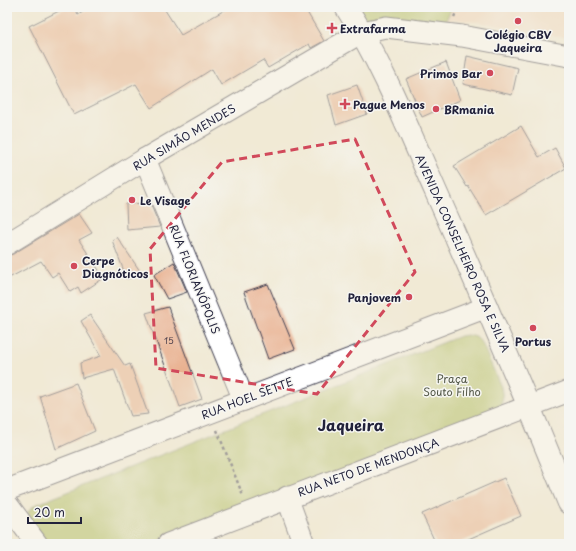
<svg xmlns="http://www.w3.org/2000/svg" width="576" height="551" viewBox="0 0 576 551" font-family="'Playpen Sans',sans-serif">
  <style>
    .built { fill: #f1d5bd }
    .green { fill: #adbd60; stroke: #68704e }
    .building { fill: #e9b190 }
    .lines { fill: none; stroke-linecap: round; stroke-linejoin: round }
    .minor-casing { stroke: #414052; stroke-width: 23 }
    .major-casing { stroke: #414052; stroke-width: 24 }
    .path { stroke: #414052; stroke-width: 2.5; stroke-dasharray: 3 3; stroke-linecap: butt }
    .minor { stroke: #fff; stroke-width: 21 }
    .major { stroke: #fff; stroke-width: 22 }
    .marked { fill: none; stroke: #d1495b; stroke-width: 3; stroke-dasharray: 8 5; stroke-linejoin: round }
    .poi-dot { fill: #d1495b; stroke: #f6f6f2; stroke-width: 1.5 }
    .labels { text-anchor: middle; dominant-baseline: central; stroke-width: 3; stroke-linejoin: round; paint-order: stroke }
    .number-label { font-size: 9px; fill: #544650 }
    .poi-label { font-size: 11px; font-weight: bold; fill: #22223b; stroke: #f6f6f2; text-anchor: start }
    .street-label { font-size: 11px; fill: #22223b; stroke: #f6f6f2 }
    .park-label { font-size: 11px; fill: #535848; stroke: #f6f6f2 }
    .district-label { font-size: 15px; font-weight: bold; fill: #22223b; stroke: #f6f6f2 }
  </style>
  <rect width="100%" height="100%" fill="#f6f6f2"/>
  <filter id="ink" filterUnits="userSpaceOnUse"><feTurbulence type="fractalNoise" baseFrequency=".025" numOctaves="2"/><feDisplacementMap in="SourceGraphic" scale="8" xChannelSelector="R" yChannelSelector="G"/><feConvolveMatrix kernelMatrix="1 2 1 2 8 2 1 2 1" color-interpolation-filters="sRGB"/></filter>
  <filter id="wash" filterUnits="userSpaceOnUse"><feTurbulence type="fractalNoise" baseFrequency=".012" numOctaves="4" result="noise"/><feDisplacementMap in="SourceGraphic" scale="16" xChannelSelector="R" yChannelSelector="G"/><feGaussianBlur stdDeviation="0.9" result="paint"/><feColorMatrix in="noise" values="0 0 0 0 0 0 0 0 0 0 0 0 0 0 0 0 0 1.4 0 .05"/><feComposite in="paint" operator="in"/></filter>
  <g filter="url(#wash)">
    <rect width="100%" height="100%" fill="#f1ead6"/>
    <polygon class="built" points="452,7 569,7 569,38 483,23 452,19 443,27"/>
    <g class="green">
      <polygon points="356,7 452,7 443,27 396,22 364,19"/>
      <polygon points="468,335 476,337 482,343 501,387 503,398 500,408 303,487 152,544 41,544 27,514 30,509 35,505 460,336"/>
    </g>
    <g id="blocks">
      <g class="building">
        <polygon points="67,7 75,7 78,15 91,7 163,7 181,35 230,7 304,7 324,41 311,48 309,44 268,68 263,60 221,85 212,69 151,108 136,84 74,115 29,26"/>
        <polygon points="467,56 518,68 512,95 463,84"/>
        <polygon points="446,62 460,100 422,117 406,79"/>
        <polygon points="357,85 367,114 336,125 328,95"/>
        <polygon points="521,126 539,157 555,148 566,168 486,215 468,186 467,187 454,166"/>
        <polygon points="150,203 160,227 127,230 126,204"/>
        <polygon points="79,214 92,233 79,240 104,278 81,293 78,287 70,292 58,273 52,277 41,261 7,279 7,256 13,254"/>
        <polygon points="117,237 142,274 127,279 112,240"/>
        <polygon points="174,262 187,292 167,299 154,275"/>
        <polygon points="268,284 295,349 268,359 244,292"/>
        <polygon points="168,307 202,399 180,407 146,313"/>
        <polygon points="90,315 125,366 130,364 148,414 131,416 114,369 82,378 80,363 101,356 81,321"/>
        <polygon points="76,383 95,431 56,449 40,396"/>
        <polygon points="504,478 521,516 457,544 436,544 422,514"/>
      </g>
    </g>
  </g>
  <g filter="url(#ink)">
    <use href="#blocks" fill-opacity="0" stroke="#414052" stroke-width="1"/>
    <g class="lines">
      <g class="minor-casing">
        <g id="minor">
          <polyline points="145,159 244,400"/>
          <polyline points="7,244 145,159 362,32 386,27 462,36 569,56"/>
          <polyline points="7,490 487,307"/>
          <polyline points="287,497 304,544"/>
          <polyline points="7,504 37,544"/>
          <polyline points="168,544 569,391"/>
        </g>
      </g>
      <g class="major-casing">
        <path id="major" d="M 346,7 C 383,65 408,129 436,192 C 482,295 526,398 569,503"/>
      </g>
      <g class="path">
        <polyline points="454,17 459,7"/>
        <polyline points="217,430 243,496"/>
      </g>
      <use href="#minor" class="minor"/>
      <use href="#major" class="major"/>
    </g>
  </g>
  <path d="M0 0H576V551H0ZM 355,139 L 415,272 L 317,394 L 156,368 L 150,249 L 222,162 Z" fill="#f1ead6" fill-opacity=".55" fill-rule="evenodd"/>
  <path class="marked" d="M 355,139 L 415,272 L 317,394 L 156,368 L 150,249 L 222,162 Z"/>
  <g class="poi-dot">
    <circle cx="518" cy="21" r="4"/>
    <path d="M330 22h4v4h4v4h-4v4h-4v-4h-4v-4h4z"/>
    <circle cx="490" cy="73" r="4"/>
    <path d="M343 98h4v4h4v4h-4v4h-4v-4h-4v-4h4z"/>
    <circle cx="436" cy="109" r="4"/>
    <circle cx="132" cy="200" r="4"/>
    <circle cx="74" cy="266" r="4"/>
    <circle cx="409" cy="297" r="4"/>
    <circle cx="533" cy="328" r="4"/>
  </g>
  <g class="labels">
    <g class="number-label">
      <text x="169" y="340">15</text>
    </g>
    <g class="poi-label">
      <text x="340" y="28">Extrafarma</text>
      <text x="518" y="34" text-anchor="middle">Colégio CBV<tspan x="518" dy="13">Jaqueira</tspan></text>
      <text x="482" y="73" text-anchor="end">Primos Bar</text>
      <text x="353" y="104">Pague Menos</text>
      <text x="444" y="109">BRmania</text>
      <text x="140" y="200">Le Visage</text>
      <text x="82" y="260">Cerpe<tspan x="82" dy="13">Diagnóticos</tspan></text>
      <text x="401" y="297" text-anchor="end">Panjovem</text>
      <text x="533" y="341" text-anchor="middle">Portus</text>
    </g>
    <g class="street-label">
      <text transform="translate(184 137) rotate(-31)">RUA SIMÃO MENDES</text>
      <text transform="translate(463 253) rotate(66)">AVENIDA CONSELHEIRO ROSA E SILVA</text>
      <text transform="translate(195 279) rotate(68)">RUA FLORIANÓPOLIS</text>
      <text transform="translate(247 398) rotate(-21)">RUA HOEL SETTE</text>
      <text transform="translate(368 467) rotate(-20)">RUA NETO DE MENDONÇA</text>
    </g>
    <g class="park-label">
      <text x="452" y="378">Praça<tspan x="452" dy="13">Souto Filho</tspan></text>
    </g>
    <g class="district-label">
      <text x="351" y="424">Jaqueira</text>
    </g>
  </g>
  <rect width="576" height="551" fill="none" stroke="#f6f6f2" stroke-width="24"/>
  <path d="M28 517v6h53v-6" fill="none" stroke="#22223b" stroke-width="2"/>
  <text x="34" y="517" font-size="12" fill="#22223b" stroke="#f6f6f2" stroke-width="3" paint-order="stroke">20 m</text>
</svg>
